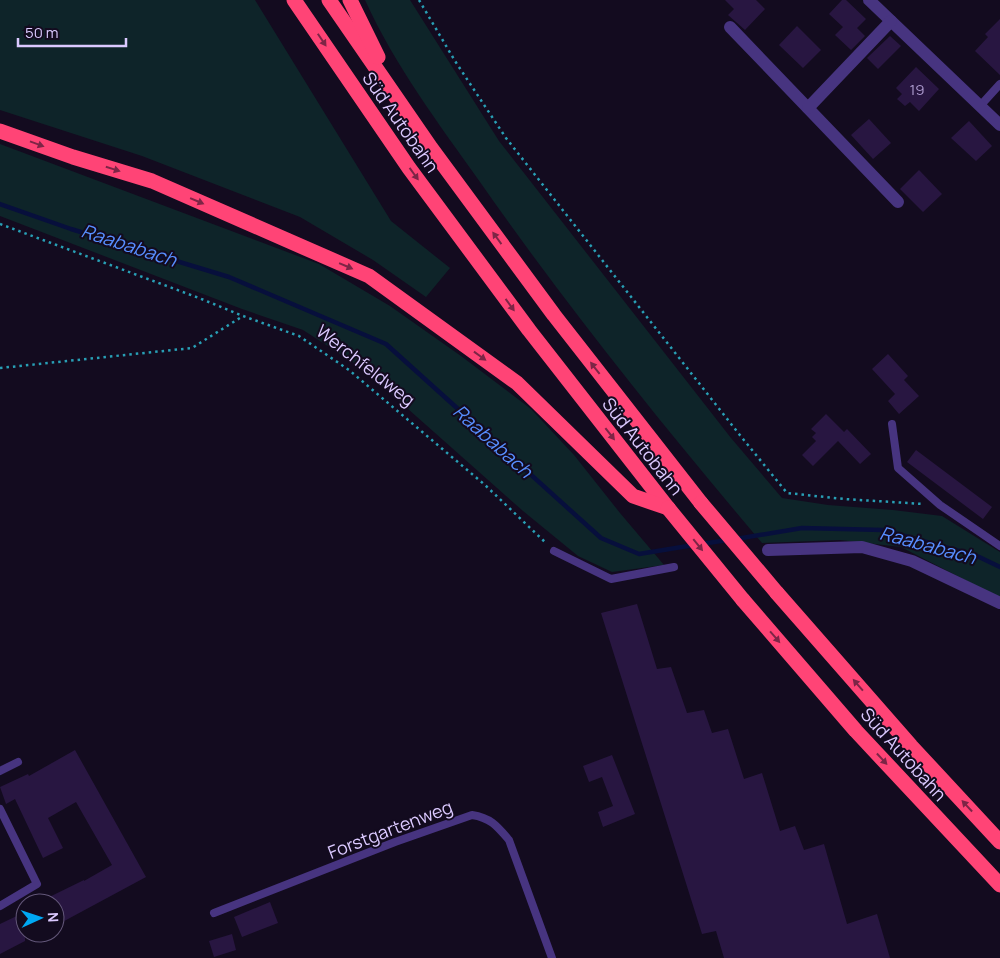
<svg xmlns="http://www.w3.org/2000/svg" width="1000" height="958" viewBox="0 0 1000 958" font-family="Manrope,sans-serif">
  <style>
    .green { fill: #0e2429 }
    .lines { fill: none; stroke-linecap: round; stroke-linejoin: round }
    .stream { stroke: #070f3c; stroke-width: 4.5 }
    .building { fill: #281641 }
    .path { stroke: #289fb5; stroke-width: 2.5; stroke-dasharray: 2.5 4; stroke-linecap: butt }
    .lane { stroke: #473480; stroke-width: 8 }
    .street { stroke: #473480; stroke-width: 12 }
    .highway { stroke: #ff4476; stroke-width: 15 }
    .highway-bridge { stroke: #ff4476; stroke-width: 15 }
    .oneway { fill: #7d2546 }
    .labels { text-anchor: middle; dominant-baseline: central; stroke-width: 4; stroke-linejoin: round; paint-order: stroke }
    .number-label { font-size: 15px; fill: #ae9cd0 }
    .street-label { font-size: 18px; fill: #dbc9ff; stroke: #130b1f }
    .water-label { font-size: 19px; font-style: italic; fill: #578eff; stroke: #130b1f }
  </style>
  <rect width="100%" height="100%" fill="#130b1f"/>
  <g class="green">
    <polygon points="0,0 255,0 391,221 450,268 426,297 373,260 300,217 142,156 0,110"/>
    <path d="M 365,0 L 410,0 L 499,141 L 731,438 L 782,498 L 828,505 L 893,510 L 942,516 L 1000,552 L 1000,598 L 901,547 L 840,540 L 762,543 C 663,426 568,308 480,182 C 439,124 395,66 365,0 Z"/>
    <polygon points="0,144 319,264 390,306 461,356 531,409 574,455 620,513 664,565 612,572 578,556 523,511 381,385 354,363 303,330 242,309 0,216"/>
  </g>
  <g class="lines">
    <g class="stream">
      <polyline points="0,204 71,229 229,277 386,344 601,538 639,554 694,545"/>
      <polyline points="736,539 802,528 883,530 977,556 1000,567"/>
      <polyline points="701,544 728,540"/>
    </g>
  </g>
  <g class="building">
    <polygon points="725,0 756,0 765,9 745,30 728,15 734,9"/>
    <polygon points="842,0 846,0 866,19 857,28 865,36 851,50 835,35 843,27 829,14"/>
    <polygon points="1000,19 1000,75 975,51 988,37 985,34"/>
    <polygon points="797,26 821,50 803,68 779,45"/>
    <polygon points="890,36 901,46 878,69 867,58"/>
    <polygon points="916,67 939,89 919,111 910,102 905,106 897,99 902,94 896,88"/>
    <polygon points="869,119 891,143 873,159 851,135"/>
    <polygon points="969,121 992,146 976,161 951,138"/>
    <polygon points="919,170 942,194 923,212 900,189"/>
    <polygon points="888,354 908,376 904,380 919,396 899,414 888,401 895,394 872,369"/>
    <polygon points="826,414 844,432 847,429 871,454 860,464 838,441 813,466 802,455 816,441 812,437 816,433 811,429"/>
    <polygon points="916,450 992,507 983,519 907,462"/>
    <polygon points="637,604 657,669 671,667 687,713 704,710 712,733 728,729 744,779 762,773 780,831 795,826 804,850 824,844 847,924 877,914 890,958 724,958 716,931 702,934 601,613"/>
    <polygon points="75,750 146,877 55,926 55,903 37,903 84,880 84,881 112,865 76,802 48,818 63,848 43,858 15,799 6,804 0,787 28,774 29,776"/>
    <polygon points="612,755 635,814 603,827 598,812 613,806 602,777 589,782 583,766"/>
    <polygon points="270,902 278,923 242,937 234,917"/>
    <polygon points="25,912 25,941 0,954 0,924"/>
    <polygon points="232,934 236,950 214,957 209,941"/>
  </g>
  <g class="lines">
    <g class="path">
      <polyline points="419,0 455,61 506,138 739,434 787,493 844,499 924,504"/>
      <polyline points="0,224 199,298 243,316 299,336 349,370 485,485 546,543"/>
      <polyline points="0,368 192,348 243,316"/>
    </g>
    <g class="lane">
      <polyline points="980,106 1000,84"/>
      <polyline points="892,424 898,468 940,505 1000,546"/>
      <polyline points="554,551 611,579 674,567"/>
      <polyline points="0,771 18,762"/>
      <polyline points="0,809 37,884 0,906"/>
      <path d="M 214,913 L 395,842 L 472,815 C 491,818 497,826 509,840 L 552,958"/>
    </g>
    <g class="street">
      <polyline points="869,0 1000,125"/>
      <polyline points="730,27 898,202"/>
      <polyline points="808,108 891,21"/>
      <polyline points="768,550 862,547 912,561 1000,603"/>
    </g>
    <g class="highway">
      <polyline points="294,0 409,168 529,330 668,508"/>
      <polyline points="329,0 431,148 554,315 701,503"/>
      <polyline points="350,0 378,57"/>
      <polyline points="0,131 73,157 152,181 369,276 517,383 633,496 668,508"/>
      <polyline points="777,593 911,746 1000,842"/>
      <polyline points="743,600 856,731 1000,885"/>
    </g>
    <g class="highway-bridge">
      <polyline points="701,503 777,593"/>
      <polyline points="668,508 743,600"/>
    </g>
  </g>
  <defs><path id="oneway-solid" d="M-6-.8H1V-3.2L6.5 0L1 3.2V.8H-6Z" transform="scale(1.25)"/></defs>
  <g class="oneway">
    <use href="#oneway-solid" transform="translate(322 40) rotate(56)"/>
    <use href="#oneway-solid" transform="translate(37 144) rotate(20)"/>
    <use href="#oneway-solid" transform="translate(113 169) rotate(17)"/>
    <use href="#oneway-solid" transform="translate(414 174) rotate(54)"/>
    <use href="#oneway-solid" transform="translate(197 201) rotate(23)"/>
    <use href="#oneway-solid" transform="translate(497 238) rotate(-126)"/>
    <use href="#oneway-solid" transform="translate(346 266) rotate(23)"/>
    <use href="#oneway-solid" transform="translate(510 305) rotate(54)"/>
    <use href="#oneway-solid" transform="translate(480 356) rotate(36)"/>
    <use href="#oneway-solid" transform="translate(595 368) rotate(-128)"/>
    <use href="#oneway-solid" transform="translate(610 434) rotate(52)"/>
    <use href="#oneway-solid" transform="translate(698 545) rotate(51)"/>
    <use href="#oneway-solid" transform="translate(775 637) rotate(49)"/>
    <use href="#oneway-solid" transform="translate(858 685) rotate(-131)"/>
    <use href="#oneway-solid" transform="translate(882 759) rotate(47)"/>
    <use href="#oneway-solid" transform="translate(967 806) rotate(-133)"/>
  </g>
  <g class="labels">
    <g class="number-label">
      <text x="917" y="89">19</text>
    </g>
    <g class="street-label">
      <text transform="translate(401 122) rotate(55)">Süd Autobahn</text>
      <text transform="translate(366 365) rotate(38)">Werchfeldweg</text>
      <text transform="translate(643 446) rotate(52)">Süd Autobahn</text>
      <text transform="translate(904 754) rotate(48)">Süd Autobahn</text>
      <text transform="translate(390 829) rotate(-21)">Forstgartenweg</text>
    </g>
    <g class="water-label">
      <text transform="translate(129 245) rotate(18)">Raababach</text>
      <text transform="translate(493 441) rotate(42)">Raababach</text>
      <text transform="translate(928 545) rotate(15)">Raababach</text>
    </g>
  </g>
  <g transform="translate(40 918) rotate(87)"><circle r="24" fill="#130b1f" stroke="#635779"/>
  <path d="M0-4L9 19L0 12L-9 19Z" fill="#00a8f4"/>
  <text y="-8" font-size="14" font-weight="bold" text-anchor="middle" fill="#dbc9ff">N</text>
  </g>
  <path d="M18 38v8h108v-8" fill="none" stroke="#dbc9ff" stroke-width="2.5"/>
  <text x="25" y="38" font-size="15" fill="#dbc9ff" stroke="#130b1f" stroke-width="4" paint-order="stroke">50 m</text>
</svg>
